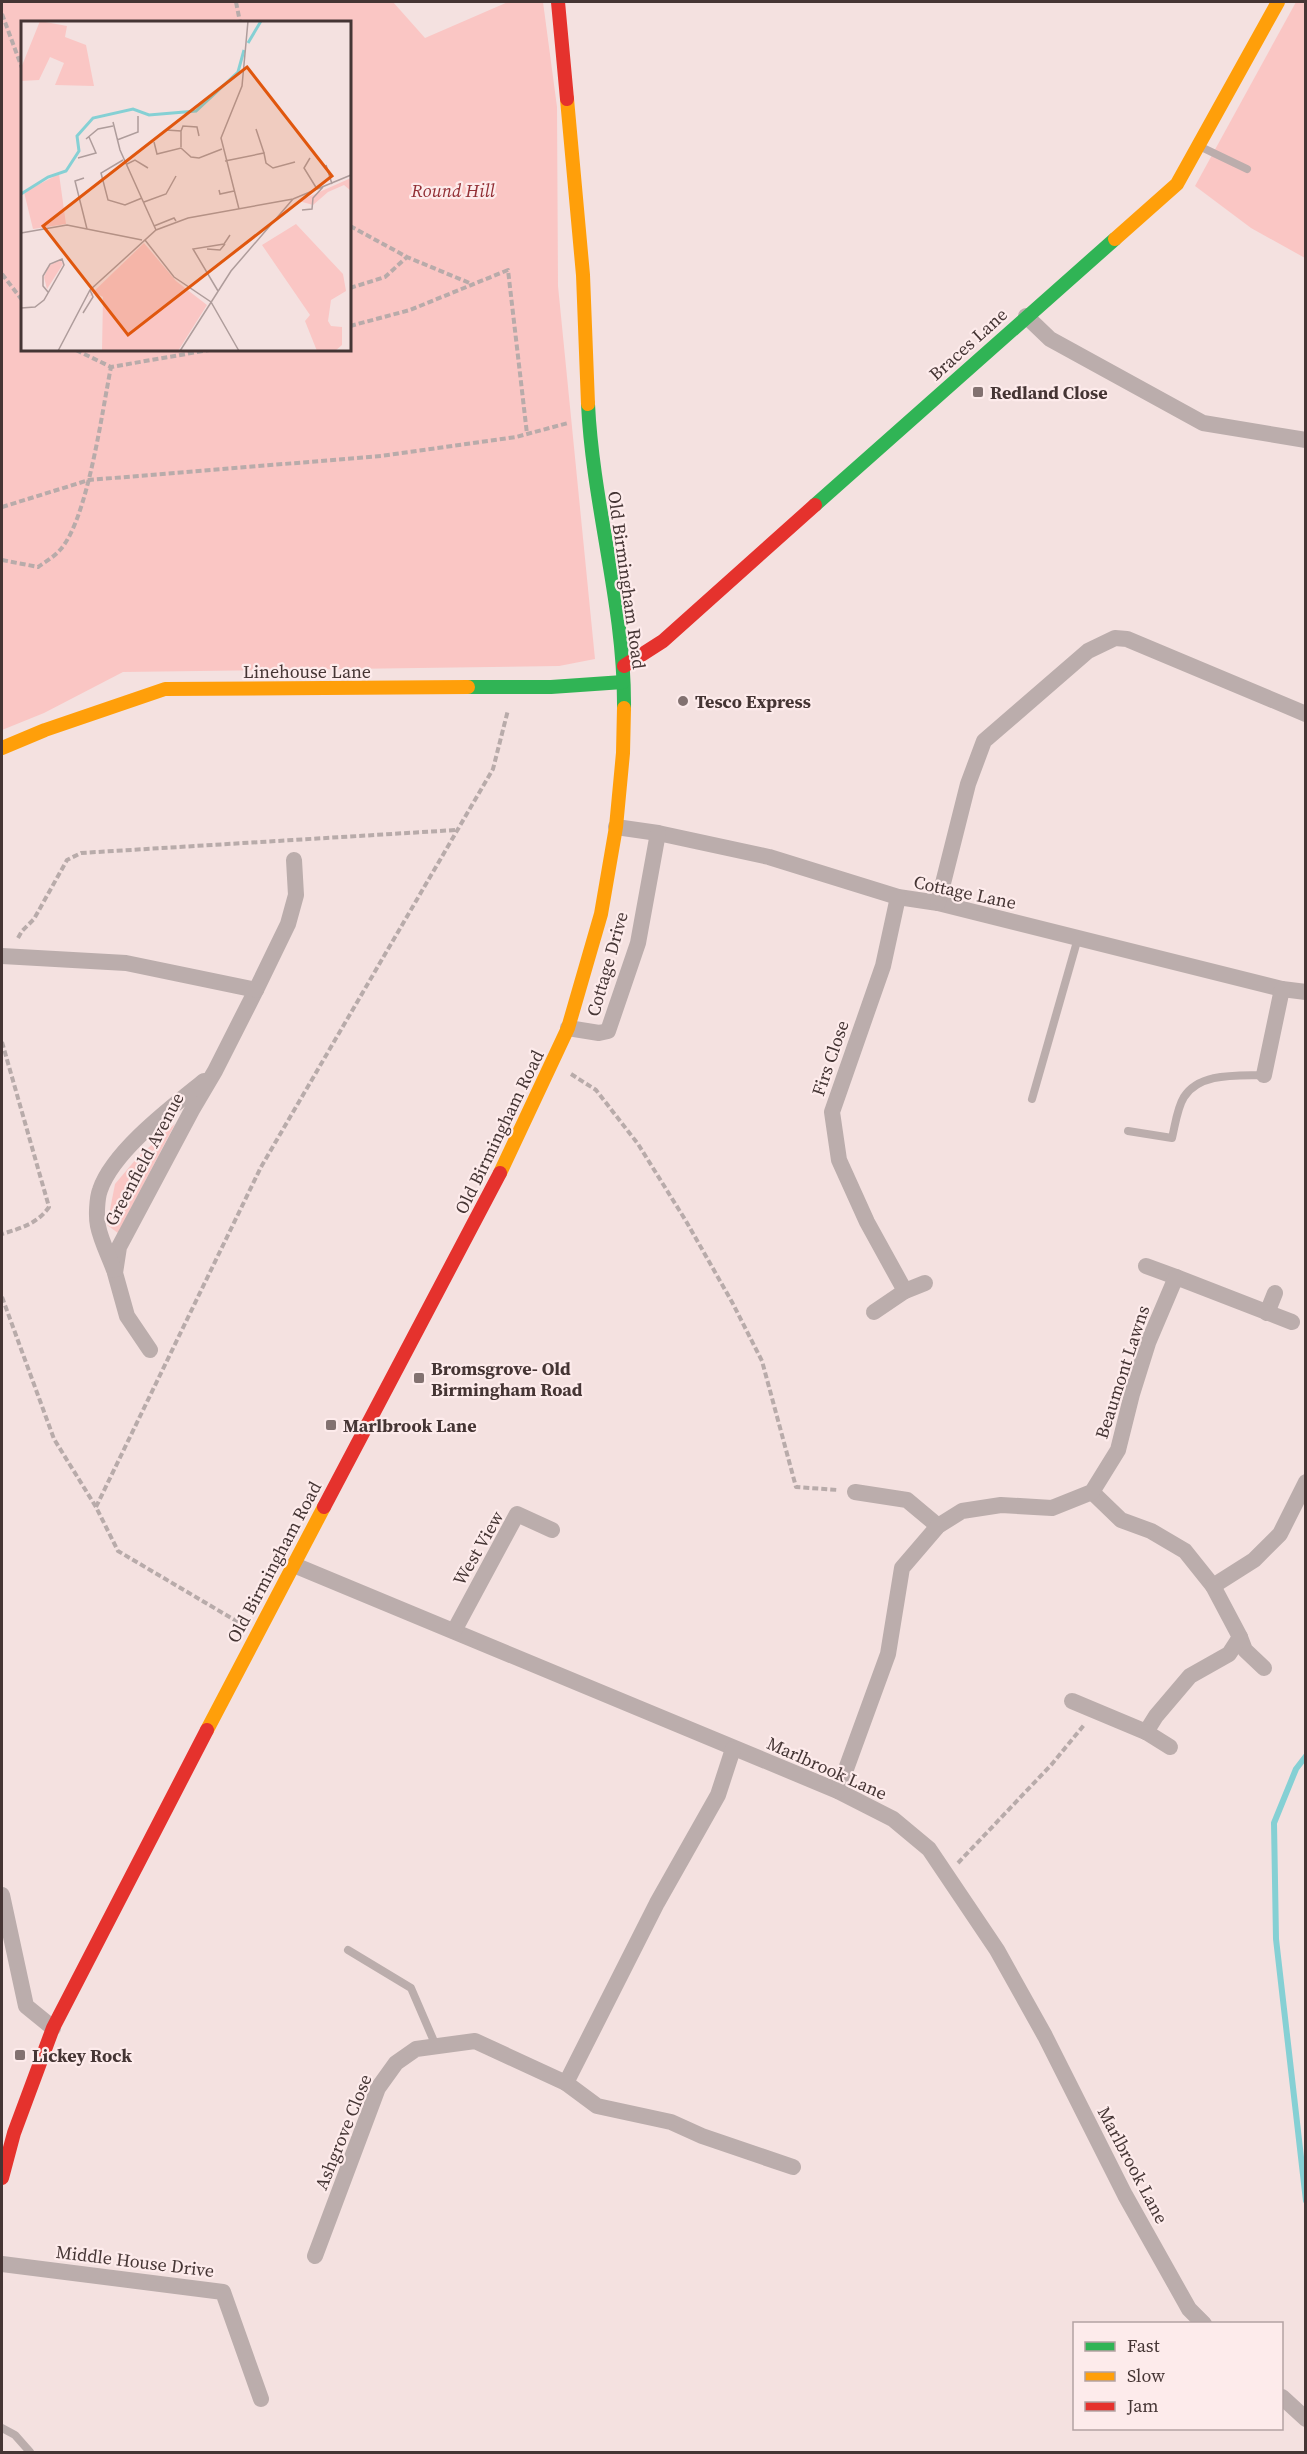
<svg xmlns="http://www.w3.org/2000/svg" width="1307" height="2454" viewBox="0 0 1307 2454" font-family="'Source Serif 4',serif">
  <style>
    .green { fill: #fac6c4; fill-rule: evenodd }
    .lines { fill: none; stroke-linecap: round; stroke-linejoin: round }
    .stream { stroke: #85d0d4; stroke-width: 6 }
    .path { stroke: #b8abaa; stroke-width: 4; stroke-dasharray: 6 3; stroke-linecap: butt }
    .lane { stroke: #bbadac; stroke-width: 8 }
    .street { stroke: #bbadac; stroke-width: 16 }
    .fast { stroke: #30b455; stroke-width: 14 }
    .slow { stroke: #ff9f0a; stroke-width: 14 }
    .jam { stroke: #e5322d; stroke-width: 14 }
    .poi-dot { fill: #827170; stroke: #fdebeb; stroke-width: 2 }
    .labels { text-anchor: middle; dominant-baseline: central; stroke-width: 4.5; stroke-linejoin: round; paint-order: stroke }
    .park-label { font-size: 18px; font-style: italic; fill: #922f35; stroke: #fdebeb }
    .street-label { font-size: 18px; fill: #453534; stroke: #fdebeb }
    .poi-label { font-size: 18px; font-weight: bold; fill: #453534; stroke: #fdebeb; text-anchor: start }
    .inset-river { fill: none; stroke: #85d0d4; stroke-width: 3 }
    .inset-road { fill: none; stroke: #ae9c9b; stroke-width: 1.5 }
    .view { fill: #e0570e; fill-opacity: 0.15; stroke: #e0570e; stroke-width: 3 }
    .inset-edge { fill: none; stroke: #453534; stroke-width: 3 }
  </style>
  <rect width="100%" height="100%" fill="#f4e1e0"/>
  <g class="green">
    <path d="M 2,2 L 393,2 L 425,38 L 508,2 L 543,2 L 557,107 L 558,286 L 595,659 L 559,666 L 123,672 L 44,713 L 2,730 ZM 22,22 L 350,22 L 350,350 L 22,350 Z"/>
    <polygon points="1296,2 1305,2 1305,258 1251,228 1195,186"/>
    <polygon points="175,1124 118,1233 107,1225 115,1184 137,1158"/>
  </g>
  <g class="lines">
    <polyline class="stream" points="1306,1756 1296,1769 1274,1823 1276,1939 1306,2201"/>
    <g class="path">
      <polyline points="236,2 240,22"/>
      <polyline points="2,14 22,68"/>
      <polyline points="350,226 407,257 472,284"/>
      <polyline points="2,274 22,300"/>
      <polyline points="350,288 385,277 407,257"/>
      <polyline points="350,326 410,310 508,270 527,434"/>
      <polyline points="76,350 111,367 209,350"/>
      <polyline points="2,507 89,480 381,456 516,437 568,423"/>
      <path d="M 2,560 L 38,567 C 45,562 54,557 60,550 C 88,519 102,411 111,367"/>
      <polyline points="18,938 22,931 34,919 67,860 81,853 456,830"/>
      <path d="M 2,1042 L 49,1207 C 37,1224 21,1228 2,1234"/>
      <polyline points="571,1074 596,1090 638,1144 686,1221 732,1302 762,1361 796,1487 838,1490"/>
      <polyline points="2,1297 54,1439 96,1507 118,1551 238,1622"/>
      <polyline points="96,1507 261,1167 493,769 508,710"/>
      <polyline points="958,1863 1052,1764 1084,1725"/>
    </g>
    <g class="lane">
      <polyline points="1199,146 1247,169"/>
      <polyline points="1032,1099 1078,938"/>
      <path d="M 1128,1131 L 1172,1138 C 1175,1126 1177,1108 1184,1097 C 1200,1072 1238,1076 1264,1075"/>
      <polyline points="348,1950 411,1988 436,2046"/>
      <polyline points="2,2428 15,2435 30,2452"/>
    </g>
    <g class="street">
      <polyline points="1026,316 1050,339 1203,423 1306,440"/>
      <polyline points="616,827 658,833 769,857 898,897 938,903 1282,989 1306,992"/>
      <polyline points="898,897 883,966 832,1112 839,1160 867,1222 905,1291"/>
      <polyline points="938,903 968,784 984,741 1088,651 1115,638 1127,639 1306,714"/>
      <polyline points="2,956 126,963 256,990 215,1071 192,1110 119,1247 115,1273 127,1316 150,1350"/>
      <polyline points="256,990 288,924 296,895 294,860"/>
      <polyline points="568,1028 599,1033 608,1031 638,943 658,833"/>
      <polyline points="1264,1075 1282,989"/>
      <polyline points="1146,1266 1176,1277"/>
      <path d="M 114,1270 C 109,1256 101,1241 98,1226 C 96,1217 97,1198 100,1190 C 113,1151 173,1106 204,1081"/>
      <polyline points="874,1312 905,1291 925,1283"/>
      <polyline points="1267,1313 1275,1293"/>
      <polyline points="855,1492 907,1500 938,1526"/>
      <polyline points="1092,1492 1121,1520 1151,1531 1185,1551 1213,1586 1254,1560 1280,1534 1306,1482"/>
      <polyline points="294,1565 838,1791 893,1819 929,1849 997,1950 1045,2036 1125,2195 1189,2309 1204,2324"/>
      <polyline points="454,1631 517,1514 552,1530"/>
      <polyline points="1240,1637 1245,1650 1264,1668"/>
      <polyline points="1072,1701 1146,1732 1156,1716 1190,1676 1229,1654 1240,1637 1213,1586"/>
      <polyline points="1146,1732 1170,1747"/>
      <polyline points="838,1791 888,1654 902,1568 938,1526 962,1511 1001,1505 1052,1508 1092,1492 1118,1450 1132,1394 1148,1343 1176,1277 1292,1322"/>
      <polyline points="2,1895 26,2006 53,2028"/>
      <polyline points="566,2083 597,2106 671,2122 702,2136 793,2167"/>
      <polyline points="315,2256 378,2088 396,2063 416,2049 475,2041 566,2083 657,1903 718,1795 733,1749"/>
      <polyline points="2,2264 223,2292 261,2399"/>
      <polyline points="1282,2397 1306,2419"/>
    </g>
    <g class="fast">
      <path d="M 588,404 C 593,507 625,606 624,708"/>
      <polyline points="815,505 1115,239"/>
      <polyline points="468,687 551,687 623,682"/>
    </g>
    <g class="slow">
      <polyline points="567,99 583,275 588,404"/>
      <polyline points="1115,239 1177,184 1278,2"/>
      <polyline points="2,748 45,730 165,689 468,687"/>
      <polyline points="500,1173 568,1028 601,914 616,827 623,753 624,708"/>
      <polyline points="207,1730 324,1507"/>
    </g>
    <g class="jam">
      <polyline points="558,2 567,99"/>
      <polyline points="624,666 663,641 815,505"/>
      <polyline points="324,1507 500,1173"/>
      <polyline points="2,2178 14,2133 53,2028 207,1730"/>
    </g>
  </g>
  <g class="poi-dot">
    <rect x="972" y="386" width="12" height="12" rx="3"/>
    <circle cx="683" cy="701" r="6"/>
    <rect x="413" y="1372" width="12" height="12" rx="3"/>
    <rect x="325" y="1419" width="12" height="12" rx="3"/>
    <rect x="14" y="2049" width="12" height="12" rx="3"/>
  </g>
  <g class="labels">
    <g class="park-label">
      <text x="453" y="190">Round Hill</text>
    </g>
    <g class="street-label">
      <text transform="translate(968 344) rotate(-42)">Braces Lane</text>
      <text transform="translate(627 580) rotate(82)">Old Birmingham Road</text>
      <text x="307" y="671">Linehouse Lane</text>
      <text transform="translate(965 892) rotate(12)">Cottage Lane</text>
      <text transform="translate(607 964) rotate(-74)">Cottage Drive</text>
      <text transform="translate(830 1058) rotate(-71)">Firs Close</text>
      <text transform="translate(499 1132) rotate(-64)">Old Birmingham Road</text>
      <text transform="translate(144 1159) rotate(-62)">Greenfield Avenue</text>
      <text transform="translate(1122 1372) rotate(-72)">Beaumont Lawns</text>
      <text transform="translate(478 1548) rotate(-60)">West View</text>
      <text transform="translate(274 1562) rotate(-62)">Old Birmingham Road</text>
      <text transform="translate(827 1768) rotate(24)">Marlbrook Lane</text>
      <text transform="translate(343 2132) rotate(-68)">Ashgrove Close</text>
      <text transform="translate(1133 2165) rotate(62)">Marlbrook Lane</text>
      <text transform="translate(135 2261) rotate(7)">Middle House Drive</text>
    </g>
    <g class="poi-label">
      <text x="990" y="392">Redland Close</text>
      <text x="695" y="701">Tesco Express</text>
      <text x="431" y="1368">Bromsgrove- Old<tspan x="431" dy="21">Birmingham Road</tspan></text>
      <text x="343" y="1425">Marlbrook Lane</text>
      <text x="32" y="2055">Lickey Rock</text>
    </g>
  </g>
  <g transform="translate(21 21)">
    <rect width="330" height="330" fill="#f4e1e0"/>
    <path d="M 19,0 L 46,5 L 44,16 L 65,24 L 73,65 L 34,64 L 43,42 L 29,36 L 18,59 L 0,60 L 0,47 ZM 38,153 L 45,203 L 12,208 L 3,171 ZM 330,157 L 330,170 L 323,164 L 307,171 L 292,184 L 278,180 ZM 275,203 L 322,253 L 325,270 L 310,279 L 307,300 L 310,305 L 321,306 L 321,324 L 314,330 L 296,330 L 284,300 L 289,294 L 241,224 ZM 123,222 L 155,260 L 186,284 L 157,330 L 81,330 L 82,276 L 74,272 L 67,276 ZM 39,238 L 42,243 L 26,268 L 23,256 L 28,245 Z" fill="#fac6c4"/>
    <path class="inset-river" d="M 227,22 L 240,0M 0,173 L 27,156 L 45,150 L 58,130 L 56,115 L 72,97 L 112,88 L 128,94 L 175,90 L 217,51 L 223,29"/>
    <path class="inset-road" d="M 92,101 L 99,129 L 135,209M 235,108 L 243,132M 145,109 L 160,110 L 160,126M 160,110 L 162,105 L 176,106 L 178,115M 65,118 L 77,108 L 92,105M 96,119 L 117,111 L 117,95M 133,121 L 136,133 L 160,127 L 170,136 L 178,137 L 201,128M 57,137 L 75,132 L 68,116M 289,137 L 283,147 L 296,168M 102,139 L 80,152 L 87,179 L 104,184 L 121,177M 204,140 L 243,132 L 245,142 L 252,147 L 274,141M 106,143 L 114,139 L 127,147M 305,144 L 311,163M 63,157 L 54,160 L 66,208M 198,169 L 199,173 L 213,170M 123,181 L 145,173 L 155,155M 218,188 L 200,117 L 221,65 L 227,0M 281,189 L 291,188 L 292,177 L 302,166M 133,205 L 153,197 L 155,200M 0,212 L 46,204 L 121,219M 124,219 L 153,256 L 190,281 L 218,330M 186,228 L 199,229 L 204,223M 197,270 L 172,228 L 203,223 L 209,214M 0,287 L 14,286 L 23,279 L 43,244 L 41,238 L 29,243 L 22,255 L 22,265 L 27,271M 62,292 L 72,276 L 69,269M 37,330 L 69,269 L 135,209 L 167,197 L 272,178 L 330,154M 159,330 L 210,250 L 272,178"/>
    <path class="view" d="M 226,46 L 311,155 L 107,314 L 22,205 Z"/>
    <rect width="330" height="330" class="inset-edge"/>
  </g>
  <rect width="1307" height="2454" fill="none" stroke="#453534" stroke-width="6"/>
  <rect x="1073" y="2322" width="210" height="108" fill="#fdebeb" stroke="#b3a2a2" stroke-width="1.5"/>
  <rect x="1085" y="2342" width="30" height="9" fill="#30b455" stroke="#b3a2a2" stroke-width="1.5"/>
  <text x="1127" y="2352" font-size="18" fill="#453534">Fast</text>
  <rect x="1085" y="2372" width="30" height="9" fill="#ff9f0a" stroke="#b3a2a2" stroke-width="1.5"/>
  <text x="1127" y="2382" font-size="18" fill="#453534">Slow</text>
  <rect x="1085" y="2402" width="30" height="9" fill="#e5322d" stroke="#b3a2a2" stroke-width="1.5"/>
  <text x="1127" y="2412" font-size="18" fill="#453534">Jam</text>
</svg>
